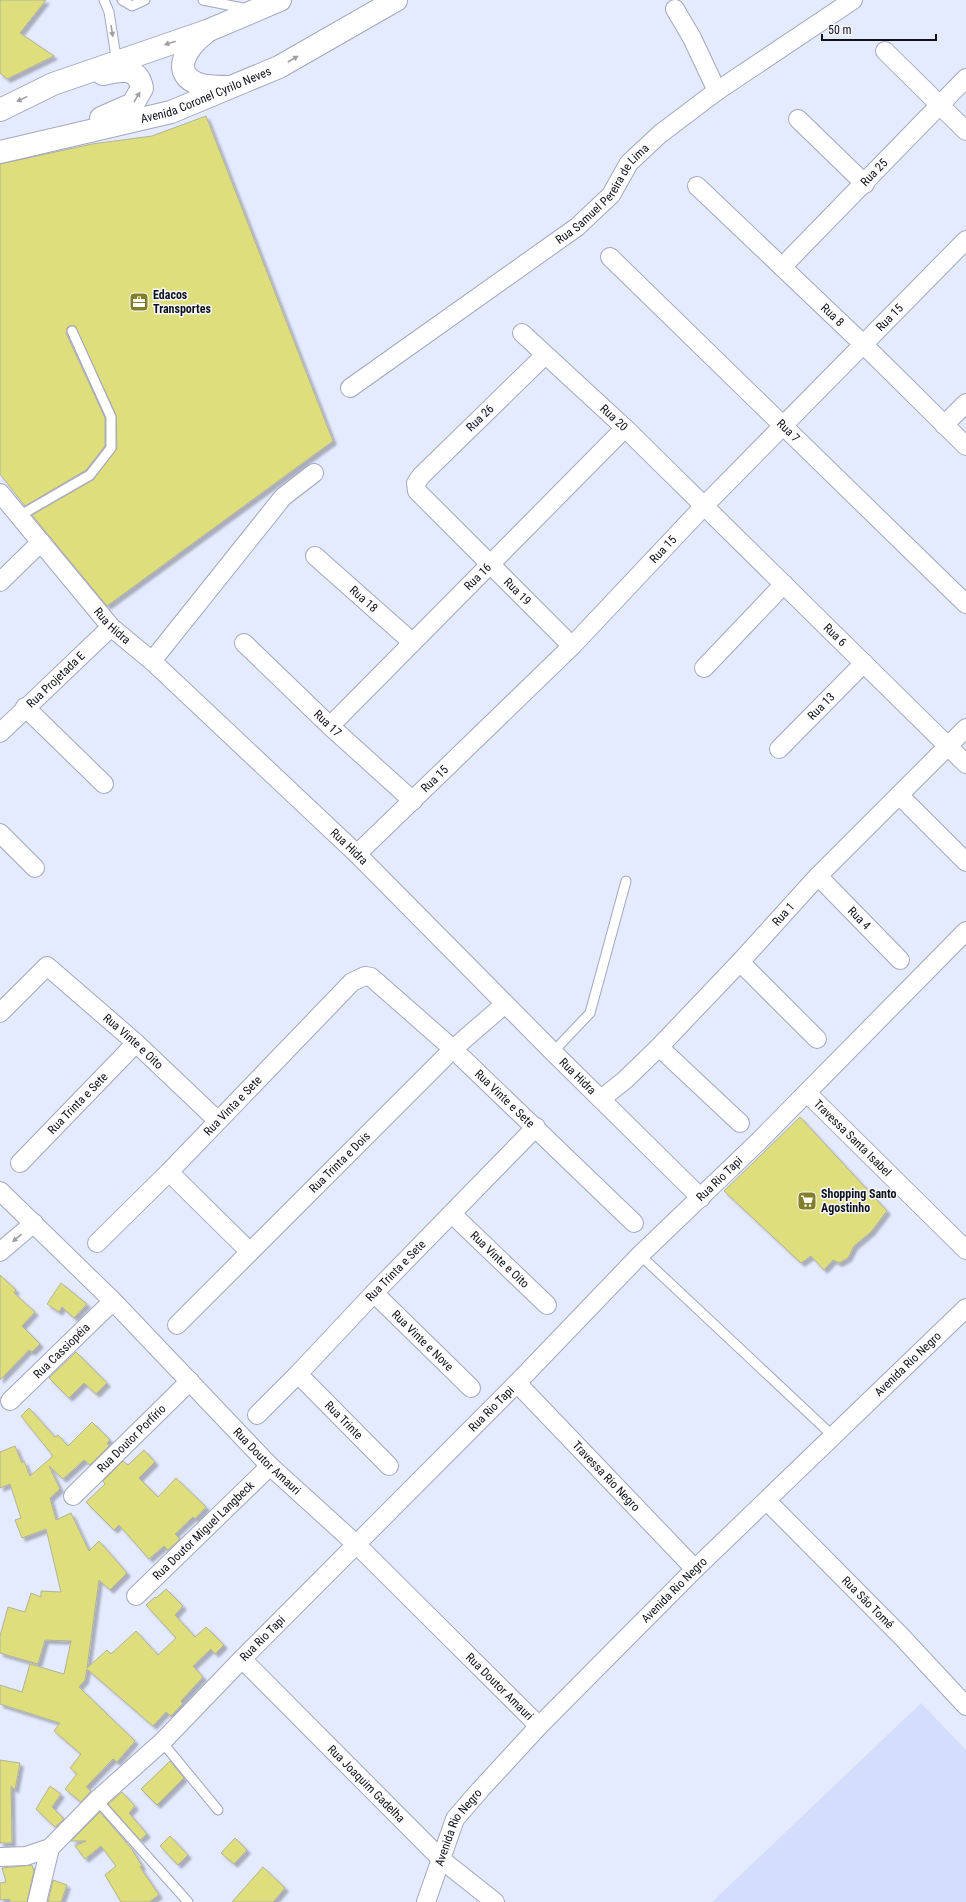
<svg xmlns="http://www.w3.org/2000/svg" width="966" height="1902" viewBox="0 0 966 1902" font-family="'Roboto Condensed',sans-serif">
  <style>
    .built { fill: #d5ddfd }
    .building { fill: #dfde7c; stroke: #b1b299; filter: url(#shadow) }
    .lines { fill: none; stroke-linecap: round; stroke-linejoin: round }
    .service-casing { stroke: #a1a7be; stroke-width: 11 }
    .minor-casing { stroke: #a1a7be; stroke-width: 20 }
    .trunk-casing { stroke: #a1a7be; stroke-width: 24 }
    .service { stroke: #fff; stroke-width: 9 }
    .minor { stroke: #fff; stroke-width: 18 }
    .trunk { stroke: #fff; stroke-width: 22 }
    .oneway { fill: #9fa0a3 }
    .labels { text-anchor: middle; dominant-baseline: central; stroke-width: 3; stroke-linejoin: round; paint-order: stroke }
    .street-label { font-size: 12px; fill: #0f1119; stroke: #f7f8fe }
    .poi-label { font-size: 12px; font-weight: bold; fill: #0f1119; stroke: #f7f8fe; text-anchor: start }
  </style>
  <defs>
    <filter id="shadow"><feDropShadow dx="3.5" dy="3.5" stdDeviation="1" flood-color="#0004"/></filter>
  </defs>
  <rect width="100%" height="100%" fill="#e5ebff"/>
  <polygon class="built" points="921,1703 966,1750 966,1902 712,1902"/>
  <g class="building">
    <polygon points="0,0 46,0 20,33 54,56 7,79 0,73"/>
    <polygon points="206,116 333,441 107,606 32,515 93,480 117,448 116,415 75,326 69,326 67,328 66,333 105,418 105,446 86,470 25,506 0,474 0,164 92,144 152,136"/>
    <polygon points="800,1117 887,1211 871,1232 854,1246 848,1258 839,1263 833,1260 824,1270 811,1256 801,1263 724,1191"/>
    <polygon points="0,1275 16,1290 14,1293 35,1312 22,1326 40,1344 32,1352 29,1350 0,1380"/>
    <polygon points="61,1283 87,1304 74,1318 62,1307 59,1312 47,1304"/>
    <polygon points="76,1352 107,1383 96,1394 84,1383 69,1398 49,1378"/>
    <polygon points="29,1408 55,1437 58,1435 68,1446 92,1422 110,1440 107,1443 109,1446 90,1465 84,1460 63,1479 49,1466 60,1489 50,1498 56,1520 71,1513 89,1551 99,1541 127,1573 110,1590 99,1580 87,1668 107,1650 111,1654 136,1631 158,1655 176,1638 146,1605 155,1597 156,1598 166,1589 183,1606 175,1615 195,1637 206,1627 224,1645 215,1654 211,1649 193,1666 203,1677 181,1701 183,1703 171,1716 166,1712 153,1726 87,1669 85,1680 79,1687 135,1741 117,1762 113,1759 86,1787 91,1791 81,1802 65,1789 77,1774 70,1768 81,1754 54,1731 60,1723 0,1704 0,1685 22,1692 30,1664 64,1674 71,1641 45,1640 38,1664 0,1653 0,1636 8,1607 25,1612 31,1593 41,1597 41,1591 61,1592 46,1529 22,1538 15,1520 21,1518 10,1484 0,1488 0,1452 15,1446 22,1463 24,1461 30,1476 53,1456 21,1416"/>
    <polygon points="144,1450 155,1462 139,1478 158,1497 176,1478 206,1507 195,1519 193,1517 175,1534 180,1539 168,1550 164,1546 149,1559 119,1525 114,1530 86,1502 105,1484 103,1481 123,1461 128,1465"/>
    <polygon points="0,1760 20,1763 15,1790 11,1786 12,1843 0,1843"/>
    <polygon points="170,1761 184,1778 157,1805 141,1789"/>
    <polygon points="50,1786 61,1794 52,1807 64,1819 55,1827 36,1809"/>
    <polygon points="122,1792 135,1806 129,1813 147,1834 140,1840 108,1804"/>
    <polygon points="100,1812 131,1848 142,1866 140,1867 159,1895 149,1902 121,1902 105,1875 116,1866 101,1846 85,1859 75,1846 86,1841 71,1841"/>
    <polygon points="170,1836 188,1855 178,1865 160,1846"/>
    <polygon points="235,1838 247,1850 234,1864 221,1853"/>
    <polygon points="32,1865 34,1871 27,1902 10,1902 10,1899 0,1900 0,1883 6,1882 2,1868"/>
    <polygon points="263,1867 285,1888 273,1902 232,1902"/>
    <polygon points="53,1880 67,1885 61,1902 48,1902"/>
  </g>
  <g class="lines">
    <g class="service-casing">
      <g id="service">
        <polyline points="104,0 109,12 117,63"/>
        <polyline points="122,0 132,6 145,0"/>
        <polyline points="203,0 248,9"/>
        <polyline points="19,516 90,475 111,448 111,417 72,331"/>
        <polyline points="553,1052 590,1013 626,881"/>
        <polyline points="640,1255 833,1436"/>
        <polyline points="162,1742 218,1810"/>
        <polyline points="97,1800 188,1902"/>
      </g>
    </g>
    <g class="minor-casing">
      <g id="minor">
        <polyline points="675,9 692,38 717,91"/>
        <polyline points="885,51 966,131"/>
        <polyline points="798,119 865,184"/>
        <path id="s1" d="M 697,186 L 863,344 L 966,446"/>
        <path id="s2" d="M 610,257 L 966,604"/>
        <path id="s3" d="M 782,267 L 966,78"/>
        <path id="s4" d="M 522,333 L 625,428 L 966,764"/>
        <path id="s5" d="M 545,355 L 421,476 L 416,483 L 417,491 L 572,646"/>
        <path id="s6" d="M 350,388 L 577,227 L 611,195 L 629,163 L 660,134 L 717,91 L 853,0"/>
        <polyline points="944,425 966,403"/>
        <path id="s7" d="M 0,493 L 111,627 L 152,661 L 357,854 L 553,1052 L 701,1198"/>
        <path id="s8" d="M 315,556 L 412,642"/>
        <polyline points="0,582 41,542"/>
        <path id="s9" d="M 244,643 L 330,726 L 413,801"/>
        <polyline points="152,661 283,497 314,473"/>
        <polyline points="704,668 784,584"/>
        <polyline points="25,707 104,784"/>
        <path id="s10" d="M 330,726 C 428,626 527,528 625,428"/>
        <path id="s11" d="M 0,733 L 111,627"/>
        <path id="s12" d="M 779,749 L 864,663"/>
        <polyline points="899,795 966,862"/>
        <polyline points="0,833 35,868"/>
        <path id="s13" d="M 357,854 L 572,646 L 704,506 L 966,240"/>
        <path id="s14" d="M 818,876 L 900,960"/>
        <polyline points="740,962 817,1039"/>
        <path id="s15" d="M 0,1013 L 47,966 L 136,1043 L 217,1120"/>
        <polyline points="659,1047 740,1123"/>
        <path id="s16" d="M 807,1093 L 966,1250"/>
        <path id="s17" d="M 601,1099 L 625,1080 L 659,1047 L 740,962 L 818,876 L 966,728"/>
        <path id="s18" d="M 20,1163 L 136,1043"/>
        <polyline points="169,1172 250,1252"/>
        <path id="s19" d="M 0,1191 L 113,1301 L 270,1466 L 357,1545 L 539,1726"/>
        <path id="s20" d="M 452,1214 L 547,1305"/>
        <path id="s21" d="M 97,1243 L 169,1172 L 352,982 L 365,976 L 371,977 L 453,1049 L 634,1223"/>
        <polyline points="0,1252 34,1223"/>
        <path id="s22" d="M 374,1293 L 471,1388"/>
        <path id="s23" d="M 177,1325 L 453,1049 L 505,1004"/>
        <path id="s24" d="M 298,1374 L 389,1466"/>
        <path id="s25" d="M 517,1383 L 695,1569"/>
        <path id="s26" d="M 10,1401 L 113,1301"/>
        <path id="s27" d="M 257,1415 L 298,1374 L 374,1293 L 536,1127"/>
        <path id="s28" d="M 73,1496 L 190,1381"/>
        <path id="s29" d="M 767,1501 L 901,1636 L 966,1706"/>
        <path id="s30" d="M 136,1596 L 270,1466"/>
        <path id="s31" d="M 242,1659 L 442,1860 L 495,1902"/>
        <path id="s32" d="M 0,1857 L 26,1856 L 50,1848 L 97,1800 L 162,1742 L 242,1659 L 517,1383 L 640,1255 L 758,1142 L 966,931"/>
        <polyline points="37,1902 50,1848"/>
        <path id="s33" d="M 426,1902 L 455,1819 L 480,1790 L 539,1726 L 695,1569 L 966,1308"/>
      </g>
    </g>
    <g class="trunk-casing">
      <g id="trunk">
        <path d="M 205,33 C 187,47 168,74 201,85 C 210,87 220,87 229,87"/>
        <polyline points="0,110 53,84 207,31 280,0"/>
        <path d="M 101,118 L 133,104 L 142,88 C 138,66 120,70 103,74"/>
        <path id="s34" d="M 0,152 L 171,112 L 279,67 L 396,0"/>
      </g>
    </g>
    <use href="#service" class="service"/>
    <use href="#minor" class="minor"/>
    <use href="#trunk" class="trunk"/>
  </g>
  <defs><path id="oneway-solid" d="M-6-.8H1V-3.2L6.5 0L1 3.2V.8H-6Z"/></defs>
  <g class="oneway">
    <use href="#oneway-solid" transform="translate(112 31) rotate(81)"/>
    <use href="#oneway-solid" transform="translate(170 43) rotate(162)"/>
    <use href="#oneway-solid" transform="translate(293 59) rotate(-30)"/>
    <use href="#oneway-solid" transform="translate(137 97) rotate(-58)"/>
    <use href="#oneway-solid" transform="translate(22 99) rotate(154)"/>
    <use href="#oneway-solid" transform="translate(17 1238) rotate(140)"/>
  </g>
  <defs>
    <g id="office-square" transform="scale(1)"><rect x="-9" y="-9" width="18" height="18" rx="4" fill="#827f28" stroke="#f7f8fe"/><path d="M-6-3h4V-5.5h4V-3h4V5H-6ZM-1-4.5V-3h2v-1.5ZM-6 0V1H6V0Z" fill="#fff"/></g>
    <g id="supermarket-square" transform="scale(1)"><rect x="-9" y="-9" width="18" height="18" rx="4" fill="#827f28" stroke="#f7f8fe"/><path d="M-6-5.5h2.5l.6 2H6L4.5 2H-2.5L-4.4-4H-6ZM-1.5 3.2a1.3 1.3 0 1 0 .1 0ZM3 3.2a1.3 1.3 0 1 0 .1 0Z" fill="#fff"/></g>
  </defs>
  <g fill-rule="evenodd">
    <use href="#office-square" x="139" y="302"/>
    <use href="#supermarket-square" x="807" y="1201"/>
  </g>
  <g class="labels">
    <g class="street-label">
      <text stroke="none"><textPath href="#s34" startOffset="214">Avenida Coronel Cyrilo Neves</textPath></text>
      <text stroke="none"><textPath href="#s3" startOffset="132">Rua 25</textPath></text>
      <text stroke="none"><textPath href="#s6" startOffset="320">Rua Samuel Pereira de Lima</textPath></text>
      <text stroke="none"><textPath href="#s1" startOffset="187">Rua 8</textPath></text>
      <text stroke="none"><textPath href="#s13" startOffset="756">Rua 15</textPath></text>
      <text transform="translate(480 418) rotate(-44)">Rua 26</text>
      <text stroke="none"><textPath href="#s4" startOffset="125">Rua 20</textPath></text>
      <text stroke="none"><textPath href="#s2" startOffset="249">Rua 7</textPath></text>
      <text stroke="none"><textPath href="#s13" startOffset="432">Rua 15</textPath></text>
      <text stroke="none"><textPath href="#s10" startOffset="210">Rua 16</textPath></text>
      <text stroke="none"><textPath href="#s5" startOffset="332">Rua 19</textPath></text>
      <text stroke="none"><textPath href="#s8" startOffset="65">Rua 18</textPath></text>
      <text stroke="none"><textPath href="#s7" startOffset="174">Rua Hidra</textPath></text>
      <text stroke="none"><textPath href="#s4" startOffset="435">Rua 6</textPath></text>
      <text stroke="none"><textPath href="#s11" startOffset="77">Rua Projetada E</textPath></text>
      <text stroke="none"><textPath href="#s12" startOffset="60">Rua 13</textPath></text>
      <text stroke="none"><textPath href="#s9" startOffset="116">Rua 17</textPath></text>
      <text stroke="none"><textPath href="#s13" startOffset="108">Rua 15</textPath></text>
      <text stroke="none"><textPath href="#s7" startOffset="498">Rua Hidra</textPath></text>
      <text stroke="none"><textPath href="#s17" startOffset="260">Rua 1</textPath></text>
      <text stroke="none"><textPath href="#s14" startOffset="59">Rua 4</textPath></text>
      <text stroke="none"><textPath href="#s15" startOffset="181">Rua Vinte e Oito</textPath></text>
      <text stroke="none"><textPath href="#s7" startOffset="822">Rua Hidra</textPath></text>
      <text stroke="none"><textPath href="#s21" startOffset="566">Rua Vinte e Sete</textPath></text>
      <text stroke="none"><textPath href="#s18" startOffset="83">Rua Trinta e Sete</textPath></text>
      <text stroke="none"><textPath href="#s21" startOffset="193">Rua Vinta e Sete</textPath></text>
      <text stroke="none"><textPath href="#s16" startOffset="64">Travessa Santa Isabel</textPath></text>
      <text stroke="none"><textPath href="#s23" startOffset="230">Rua Trinta e Dois</textPath></text>
      <text stroke="none"><textPath href="#s32" startOffset="998">Rua Rio Tapi</textPath></text>
      <text stroke="none"><textPath href="#s20" startOffset="66">Rua Vinte e Oito</textPath></text>
      <text stroke="none"><textPath href="#s27" startOffset="200">Rua Trinta e Sete</textPath></text>
      <text stroke="none"><textPath href="#s22" startOffset="68">Rua Vinte e Nove</textPath></text>
      <text stroke="none"><textPath href="#s26" startOffset="72">Rua Cassiopéia</textPath></text>
      <text stroke="none"><textPath href="#s33" startOffset="730">Avenida Rio Negro</textPath></text>
      <text stroke="none"><textPath href="#s32" startOffset="674">Rua Rio Tapi</textPath></text>
      <text stroke="none"><textPath href="#s24" startOffset="65">Rua Trinte</textPath></text>
      <text stroke="none"><textPath href="#s28" startOffset="82">Rua Doutor Porfírio</textPath></text>
      <text stroke="none"><textPath href="#s19" startOffset="380">Rua Doutor Amauri</textPath></text>
      <text stroke="none"><textPath href="#s25" startOffset="129">Travessa Rio Negro</textPath></text>
      <text stroke="none"><textPath href="#s30" startOffset="94">Rua Doutor Miguel Langbeck</textPath></text>
      <text stroke="none"><textPath href="#s33" startOffset="405">Avenida Rio Negro</textPath></text>
      <text stroke="none"><textPath href="#s29" startOffset="143">Rua São Tomé</textPath></text>
      <text stroke="none"><textPath href="#s32" startOffset="350">Rua Rio Tapi</textPath></text>
      <text stroke="none"><textPath href="#s19" startOffset="704">Rua Doutor Amauri</textPath></text>
      <text stroke="none"><textPath href="#s31" startOffset="176">Rua Joaquim Gadelha</textPath></text>
      <text stroke="none"><textPath href="#s33" startOffset="82">Avenida Rio Negro</textPath></text>
    </g>
    <g class="poi-label">
      <text x="153" y="295">Edacos<tspan x="153" dy="14">Transportes</tspan></text>
      <text x="821" y="1194">Shopping Santo<tspan x="821" dy="14">Agostinho</tspan></text>
    </g>
  </g>
  <path d="M822 34v6h114v-6" fill="none" stroke="#0f1119" stroke-width="2"/>
  <text x="828" y="34" font-size="12" fill="#0f1119" stroke="#f7f8fe" stroke-width="3" paint-order="stroke">50 m</text>
</svg>
